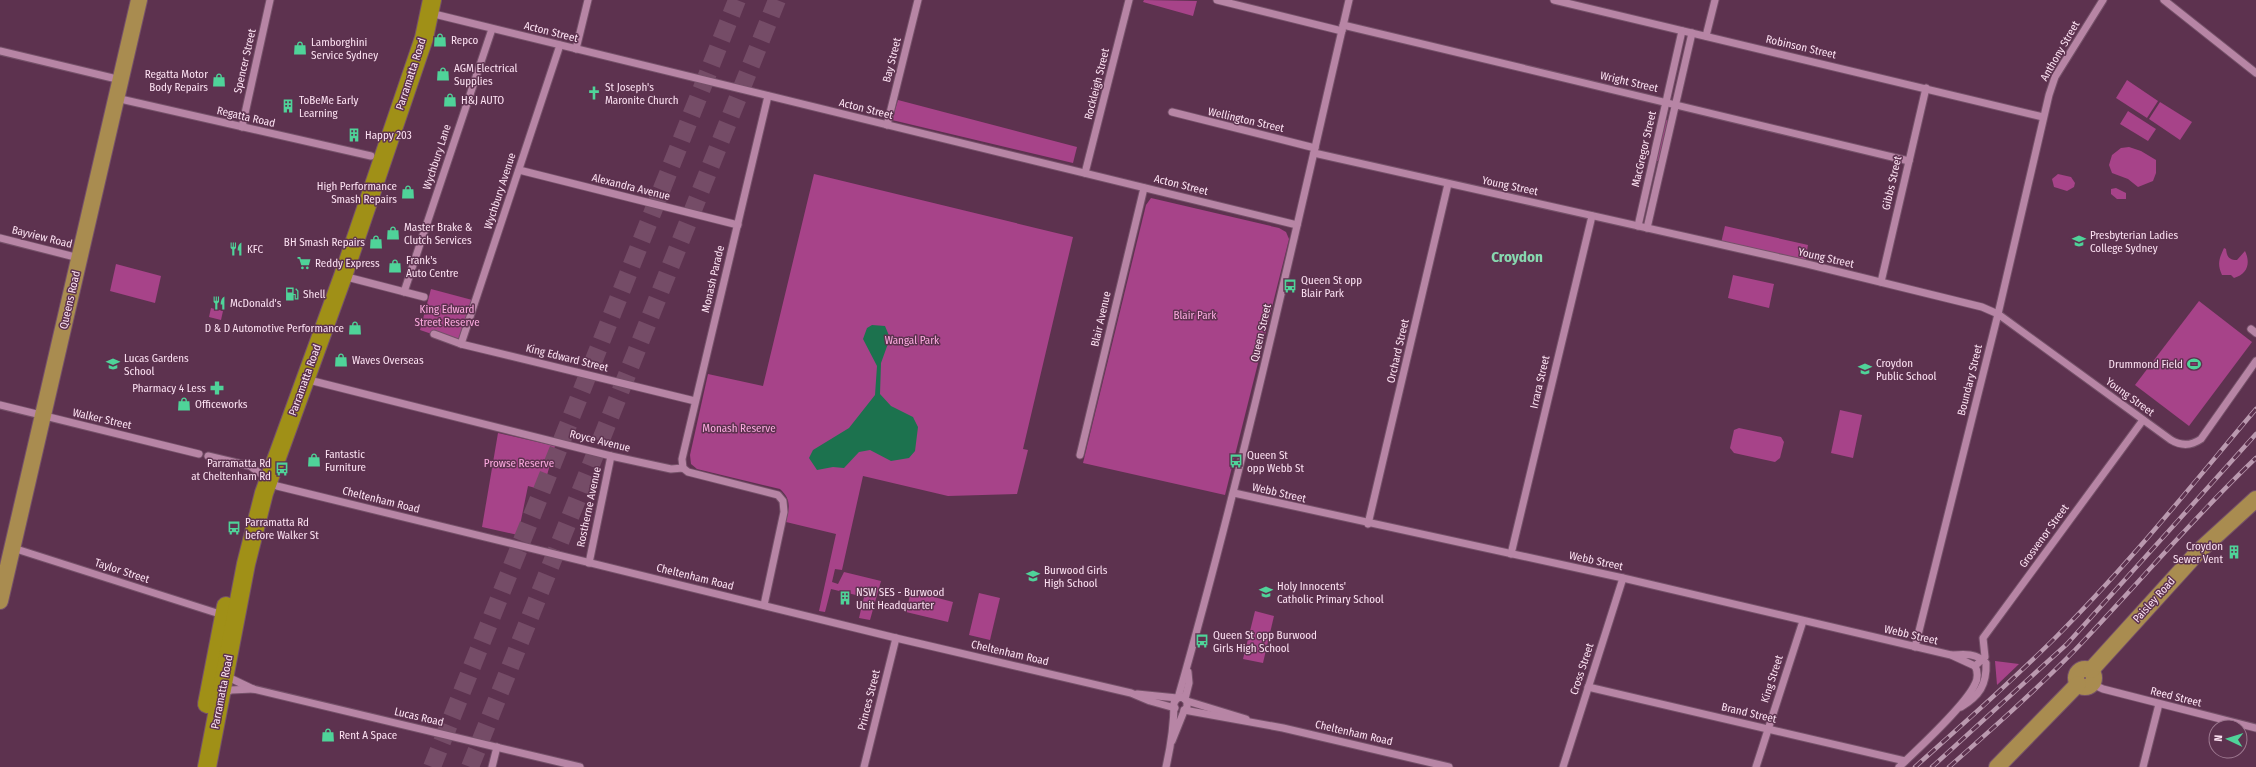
<svg xmlns="http://www.w3.org/2000/svg" width="2256" height="767" viewBox="0 0 2256 767" font-family="'Fira Sans Condensed',sans-serif">
  <style>
    .green { fill: #a74389 }
    .water { fill: #1c724e }
    .lines { fill: none; stroke-linecap: round; stroke-linejoin: round }
    .highway-tunnel { stroke: #754c67; stroke-width: 18; stroke-dasharray: 18 9; stroke-linecap: butt }
    .minor-casing { stroke: #755169; stroke-width: 9 }
    .major-casing { stroke: #755169; stroke-width: 18 }
    .highway-casing { stroke: #755169; stroke-width: 20 }
    .minor { stroke: #b785a5; stroke-width: 7 }
    .major { stroke: #a98c50; stroke-width: 16 }
    .highway { stroke: #a09017; stroke-width: 18 }
    .rail-casing { stroke: #ba99af; stroke-width: 4.5 }
    .rail { stroke: #5d324f; stroke-width: 3; stroke-dasharray: 9; stroke-linecap: butt }
    .labels { text-anchor: middle; dominant-baseline: central; stroke-width: 3; stroke-linejoin: round; paint-order: stroke }
    .street-label { font-size: 11px; fill: #fce1f2; stroke: #5d324f }
    .poi-label { font-size: 11px; fill: #fce1f2; stroke: #5d324f; text-anchor: start }
    .park-label { font-size: 11px; fill: #fdabe0; stroke: #5d324f }
    .district-label { font-size: 15px; font-weight: bold; fill: #87d8af; stroke: #5d324f }
  </style>
  <rect width="100%" height="100%" fill="#5d324f"/>
  <g class="green">
    <polygon points="1144,0 1197,1 1193,16 1143,2"/>
    <polygon points="2127,80 2158,101 2147,118 2116,98"/>
    <polygon points="898,100 1077,147 1073,163 892,120"/>
    <polygon points="2160,102 2192,122 2180,140 2149,119"/>
    <polygon points="2128,111 2156,129 2148,141 2120,124"/>
    <polygon points="1666,120 1669,121 1660,161 1656,161"/>
    <polygon points="2129,147 2141,151 2156,160 2156,173 2153,181 2138,187 2128,179 2112,173 2109,165 2112,155 2121,148"/>
    <path d="M 814,174 L 1073,237 L 1023,449 L 1028,450 L 1017,494 L 948,496 L 863,476 L 842,570 L 835,569 L 832,582 L 838,584 L 844,572 L 881,581 L 870,620 L 859,618 L 864,597 L 831,589 L 825,612 L 819,611 L 836,534 L 786,522 C 789,508 792,500 780,489 L 697,469 L 691,464 L 690,455 L 708,374 L 763,386 Z"/>
    <polygon points="2058,174 2071,177 2075,183 2074,187 2067,191 2054,187 2052,179"/>
    <polygon points="2116,188 2126,193 2126,199 2117,199 2111,194 2111,189"/>
    <polygon points="1151,198 1279,228 1286,232 1289,239 1225,495 1083,463 1146,205"/>
    <polygon points="1725,226 1808,245 1805,262 1721,243"/>
    <path d="M 2224,248 L 2226,249 C 2227,257 2229,260 2237,260 L 2245,251 C 2251,264 2247,274 2234,278 L 2231,275 L 2222,275 C 2217,264 2219,259 2224,248 Z"/>
    <polygon points="116,264 161,276 155,303 110,291"/>
    <polygon points="1733,275 1774,284 1769,308 1728,298"/>
    <polygon points="431,289 476,301 461,344 420,330"/>
    <polygon points="2199,301 2252,342 2189,426 2135,385"/>
    <polygon points="211,308 223,311 221,320 209,317"/>
    <polygon points="1840,410 1862,415 1853,458 1831,453"/>
    <polygon points="1739,428 1781,437 1784,442 1780,458 1775,462 1734,453 1730,448 1734,430"/>
    <polygon points="498,433 555,446 543,490 528,486 518,535 482,527"/>
    <polygon points="911,591 953,602 948,622 906,612"/>
    <polygon points="979,593 1000,598 990,640 969,635"/>
    <polygon points="1255,611 1274,616 1263,663 1243,659"/>
    <polygon points="1995,661 2019,664 1997,685"/>
  </g>
  <polygon class="water" points="872,325 885,326 890,338 881,363 880,394 891,406 913,417 918,427 915,451 909,458 891,461 870,450 859,452 844,468 833,467 817,470 809,458 813,450 849,428 875,395 877,366 863,339 867,328"/>
  <g class="lines">
    <g class="highway-tunnel">
      <polyline points="432,767 737,0"/>
      <polyline points="470,767 777,0"/>
    </g>
    <g class="minor-casing">
      <g id="minor">
        <polyline points="1217,0 1342,31"/>
        <polyline points="1554,0 2043,117"/>
        <polyline points="2164,0 2256,73"/>
        <polyline points="430,13 1297,225"/>
        <polyline points="1343,25 1909,161"/>
        <polyline points="1706,36 1715,0"/>
        <polyline points="576,49 588,0"/>
        <polyline points="0,51 121,80"/>
        <polyline points="116,98 371,156"/>
        <polyline points="1172,112 1315,148"/>
        <polyline points="887,125 918,0"/>
        <polyline points="242,127 270,0"/>
        <path d="M 1314,153 L 1807,264 L 1982,307 L 1998,314 L 2171,440 C 2181,446 2191,446 2201,439 L 2256,361"/>
        <polyline points="519,170 738,225"/>
        <polyline points="1085,173 1129,0"/>
        <polyline points="1638,226 1682,31"/>
        <polyline points="1647,228 1692,33"/>
        <polyline points="0,238 79,258"/>
        <polyline points="343,276 424,297"/>
        <polyline points="1881,282 1926,88"/>
        <polyline points="404,292 492,29"/>
        <polyline points="2251,329 2256,333"/>
        <polyline points="434,334 461,344 695,401"/>
        <polyline points="461,344 560,45"/>
        <polyline points="305,379 611,456 671,469 683,468 688,472 778,495 783,501 784,512 764,605"/>
        <polyline points="0,405 199,454"/>
        <polyline points="1080,455 1144,188"/>
        <polyline points="208,456 250,466 277,486 896,638 1131,693 1150,701 1175,708"/>
        <polyline points="683,468 682,459 768,96"/>
        <polyline points="1234,493 1623,578 1951,655 1975,666"/>
        <polyline points="1368,524 1448,184"/>
        <polyline points="13,548 223,615"/>
        <polyline points="1511,554 1592,216"/>
        <polyline points="589,563 611,456"/>
        <polyline points="1915,647 1998,314 2049,95 2055,77 2103,0"/>
        <path d="M 1952,655 C 1964,654 1977,653 1986,663 C 1987,685 1979,696 1961,707"/>
        <polyline points="1975,666 1985,657 1983,638 2143,420"/>
        <polyline points="226,674 232,679 253,689 580,767"/>
        <polyline points="2092,684 2103,689 2256,728"/>
        <polyline points="1588,687 1905,761"/>
        <polyline points="1137,694 1177,698"/>
        <polyline points="222,695 231,690 253,689"/>
        <path d="M 1178,698 C 1244,467 1295,233 1349,0"/>
        <polyline points="1185,699 1189,683 1188,672"/>
        <polyline points="1187,701 1246,719"/>
        <polyline points="1184,710 1283,728 1449,767"/>
        <polyline points="492,767 497,747"/>
        <polyline points="864,767 896,638"/>
        <path d="M 1166,767 C 1171,745 1174,724 1174,703 L 1177,698 L 1182,697 L 1187,701 L 1187,707 L 1184,711 L 1172,741"/>
        <polyline points="1563,767 1623,578"/>
        <polyline points="1756,767 1803,621"/>
        <path d="M 1899,767 C 1917,750 1966,705 1975,684 C 1978,679 1978,671 1975,666"/>
        <polyline points="2143,767 2159,704"/>
      </g>
    </g>
    <g class="major-casing">
      <g id="major">
        <polyline points="0,601 139,0"/>
        <circle cx="2085" cy="678" r="9"/>
        <polyline points="2091,670 2199,551 2256,499"/>
        <polyline points="1997,767 2078,684"/>
      </g>
    </g>
    <g class="highway-casing">
      <g id="highway">
        <polyline points="207,704 226,606"/>
        <polyline points="207,767 246,564 264,493 343,276 424,38 432,0"/>
      </g>
    </g>
    <use href="#minor" class="minor"/>
    <use href="#major" class="major"/>
    <use href="#highway" class="highway"/>
    <g class="rail-casing">
      <g id="rail">
        <path d="M 1915,767 C 1963,724 2011,682 2057,636 C 2128,565 2191,486 2256,409"/>
        <polyline points="1932,767 2067,644 2256,434"/>
        <path d="M 1949,767 C 1992,729 2035,691 2075,650 C 2136,586 2192,519 2256,458"/>
      </g>
    </g>
    <use href="#rail" class="rail"/>
  </g>
  <defs>
    <g id="shop-bare" transform="scale(1.08)"><path d="M-5-2.5h2.3a2.7 3.5 0 0 1 5.4 0H5L5.5 6h-11ZM-1.5-2.5h3a1.5 2.3 0 0 0-3 0Z" fill="#4fd399" stroke="#5d324f" stroke-width="2.5" paint-order="stroke"/></g>
    <g id="church-bare" transform="scale(1.08)"><path d="M-1.2-6h2.4v3.5h3.3v2.4h-3.3V6h-2.4V-.1h-3.3v-2.4h3.3Z" fill="#4fd399" stroke="#5d324f" stroke-width="2.5" paint-order="stroke"/></g>
    <g id="building-bare" transform="scale(1.08)"><path d="M-4-6H4V6H1V3H-1V6H-4ZM-2.5-4.3h1.7v1.8h-1.7ZM.8-4.3h1.7v1.8H.8ZM-2.5-1h1.7V.8h-1.7ZM.8-1h1.7V.8H.8Z" fill="#4fd399" stroke="#5d324f" stroke-width="2.5" paint-order="stroke"/></g>
    <g id="school-bare" transform="scale(1.08)"><path d="M0-5L7-2L0 1L-7-2ZM-4 1L0 2.5L4 1V4Q0 6-4 4Z" fill="#4fd399" stroke="#5d324f" stroke-width="2.5" paint-order="stroke"/></g>
    <g id="restaurant-bare" transform="scale(1.08)"><path d="M-5-6h1v4h1v-4h1v4h1v-4h1v5L-1.5 .5V6h-2V.5L-5-1ZM5-6V6H3V1.5H1.5Q1.5-4 5-6Z" fill="#4fd399" stroke="#5d324f" stroke-width="2.5" paint-order="stroke"/></g>
    <g id="supermarket-bare" transform="scale(1.08)"><path d="M-6-5.5h2.5l.6 2H6L4.5 2H-2.5L-4.4-4H-6ZM-1.5 3.2a1.3 1.3 0 1 0 .1 0ZM3 3.2a1.3 1.3 0 1 0 .1 0Z" fill="#4fd399" stroke="#5d324f" stroke-width="2.5" paint-order="stroke"/></g>
    <g id="bus-bare" transform="scale(1.08)"><path d="M-5-6H5V4H4V6H2V4H-2V6H-4V4H-5ZM-3.5-4V0h7V-4ZM-3.5 1.2v1.5H-2V1.2ZM2 1.2v1.5H3.5V1.2Z" fill="#4fd399" stroke="#5d324f" stroke-width="2.5" paint-order="stroke"/></g>
    <g id="fuel-bare" transform="scale(1.08)"><path d="M-5.5-6h7V0h2V4h1.3V-2.5L3-4.5l.8-.8L6-3V5H2.5V1h-1V6h-7ZM-4.2-4.7v3.2H.2V-4.7Z" fill="#4fd399" stroke="#5d324f" stroke-width="2.5" paint-order="stroke"/></g>
    <g id="stadium-bare" transform="scale(1.08)"><path d="M0-5a6.5 5 0 1 0 0 10a6.5 5 0 1 0 0-10ZM-3.5-1.8h7v3.6h-7Z" fill="#4fd399" stroke="#5d324f" stroke-width="2.5" paint-order="stroke"/></g>
    <g id="pharmacy-bare" transform="scale(1.08)"><path d="M-2-6h4v4h4v4h-4v4h-4v-4h-4v-4h4Z" fill="#4fd399" stroke="#5d324f" stroke-width="2.5" paint-order="stroke"/></g>
  </defs>
  <g fill-rule="evenodd">
    <use href="#shop-bare" x="440" y="40"/>
    <use href="#shop-bare" x="300" y="48"/>
    <use href="#shop-bare" x="443" y="74"/>
    <use href="#shop-bare" x="219" y="80"/>
    <use href="#church-bare" x="594" y="93"/>
    <use href="#shop-bare" x="450" y="100"/>
    <use href="#building-bare" x="288" y="106"/>
    <use href="#building-bare" x="354" y="135"/>
    <use href="#shop-bare" x="408" y="192"/>
    <use href="#shop-bare" x="393" y="233"/>
    <use href="#school-bare" x="2079" y="241"/>
    <use href="#shop-bare" x="376" y="242"/>
    <use href="#restaurant-bare" x="236" y="249"/>
    <use href="#supermarket-bare" x="304" y="263"/>
    <use href="#shop-bare" x="395" y="266"/>
    <use href="#bus-bare" x="1290" y="286"/>
    <use href="#fuel-bare" x="292" y="294"/>
    <use href="#restaurant-bare" x="219" y="303"/>
    <use href="#shop-bare" x="355" y="328"/>
    <use href="#shop-bare" x="341" y="360"/>
    <use href="#school-bare" x="113" y="364"/>
    <use href="#stadium-bare" x="2194" y="364"/>
    <use href="#school-bare" x="1865" y="369"/>
    <use href="#pharmacy-bare" x="217" y="388"/>
    <use href="#shop-bare" x="184" y="404"/>
    <use href="#shop-bare" x="314" y="460"/>
    <use href="#bus-bare" x="1236" y="461"/>
    <use href="#bus-bare" x="282" y="469"/>
    <use href="#bus-bare" x="234" y="528"/>
    <use href="#building-bare" x="2234" y="552"/>
    <use href="#school-bare" x="1033" y="576"/>
    <use href="#school-bare" x="1266" y="592"/>
    <use href="#building-bare" x="845" y="598"/>
    <use href="#bus-bare" x="1202" y="641"/>
    <use href="#shop-bare" x="328" y="735"/>
  </g>
  <g class="labels">
    <g class="street-label">
      <text transform="translate(551 32) rotate(14)">Acton Street</text>
      <text transform="translate(1801 47) rotate(13)">Robinson Street</text>
      <text transform="translate(2060 51) rotate(-60)">Anthony Street</text>
      <text transform="translate(892 60) rotate(-76)">Bay Street</text>
      <text transform="translate(245 61) rotate(-77)">Spencer Street</text>
      <text transform="translate(411 74) rotate(-72)">Parramatta Road</text>
      <text transform="translate(1629 82) rotate(13)">Wright Street</text>
      <text transform="translate(1097 84) rotate(-76)">Rockleigh Street</text>
      <text transform="translate(866 109) rotate(14)">Acton Street</text>
      <text transform="translate(246 117) rotate(13)">Regatta Road</text>
      <text transform="translate(1246 120) rotate(13)">Wellington Street</text>
      <text transform="translate(1644 149) rotate(-77)">MacGregor Street</text>
      <text transform="translate(437 157) rotate(-72)">Wychbury Lane</text>
      <text transform="translate(1892 183) rotate(-77)">Gibbs Street</text>
      <text transform="translate(1181 185) rotate(14)">Acton Street</text>
      <text transform="translate(1510 186) rotate(12)">Young Street</text>
      <text transform="translate(631 187) rotate(14)">Alexandra Avenue</text>
      <text transform="translate(500 191) rotate(-72)">Wychbury Avenue</text>
      <text transform="translate(42 237) rotate(14)">Bayview Road</text>
      <text transform="translate(1826 258) rotate(13)">Young Street</text>
      <text transform="translate(713 279) rotate(-77)">Monash Parade</text>
      <text transform="translate(70 300) rotate(-77)">Queens Road</text>
      <text transform="translate(1101 319) rotate(-77)">Blair Avenue</text>
      <text transform="translate(1261 333) rotate(-77)">Queen Street</text>
      <text transform="translate(1398 351) rotate(-77)">Orchard Street</text>
      <text transform="translate(567 358) rotate(14)">King Edward Street</text>
      <text transform="translate(305 380) rotate(-70)">Parramatta Road</text>
      <text transform="translate(1970 380) rotate(-76)">Boundary Street</text>
      <text transform="translate(1540 382) rotate(-77)">Irrara Street</text>
      <text transform="translate(2130 397) rotate(36)">Young Street</text>
      <text transform="translate(102 419) rotate(13)">Walker Street</text>
      <text transform="translate(600 441) rotate(14)">Royce Avenue</text>
      <text transform="translate(1279 493) rotate(13)">Webb Street</text>
      <text transform="translate(381 500) rotate(14)">Cheltenham Road</text>
      <text transform="translate(589 507) rotate(-78)">Rostherne Avenue</text>
      <text transform="translate(2044 536) rotate(-54)">Grosvenor Street</text>
      <text transform="translate(1596 561) rotate(12)">Webb Street</text>
      <text transform="translate(122 571) rotate(18)">Taylor Street</text>
      <text transform="translate(695 577) rotate(14)">Cheltenham Road</text>
      <text transform="translate(2154 600) rotate(-48)">Paisley Road</text>
      <text transform="translate(1911 635) rotate(13)">Webb Street</text>
      <text transform="translate(1010 653) rotate(13)">Cheltenham Road</text>
      <text transform="translate(1582 669) rotate(-72)">Cross Street</text>
      <text transform="translate(1772 679) rotate(-72)">King Street</text>
      <text transform="translate(222 692) rotate(-79)">Parramatta Road</text>
      <text transform="translate(2176 697) rotate(14)">Reed Street</text>
      <text transform="translate(869 700) rotate(-76)">Princes Street</text>
      <text transform="translate(1749 713) rotate(13)">Brand Street</text>
      <text transform="translate(419 717) rotate(13)">Lucas Road</text>
      <text transform="translate(1354 733) rotate(13)">Cheltenham Road</text>
    </g>
    <g class="poi-label">
      <text x="451" y="40">Repco</text>
      <text x="311" y="42">Lamborghini<tspan x="311" dy="13">Service Sydney</tspan></text>
      <text x="454" y="68">AGM Electrical<tspan x="454" dy="13">Supplies</tspan></text>
      <text x="208" y="74" text-anchor="end">Regatta Motor<tspan x="208" dy="13">Body Repairs</tspan></text>
      <text x="605" y="87">St Joseph's<tspan x="605" dy="13">Maronite Church</tspan></text>
      <text x="299" y="100">ToBeMe Early<tspan x="299" dy="13">Learning</tspan></text>
      <text x="461" y="100">H&amp;J AUTO</text>
      <text x="365" y="135">Happy 203</text>
      <text x="397" y="186" text-anchor="end">High Performance<tspan x="397" dy="13">Smash Repairs</tspan></text>
      <text x="404" y="227">Master Brake &amp;<tspan x="404" dy="13">Clutch Services</tspan></text>
      <text x="2090" y="235">Presbyterian Ladies<tspan x="2090" dy="13">College Sydney</tspan></text>
      <text x="365" y="242" text-anchor="end">BH Smash Repairs</text>
      <text x="247" y="249">KFC</text>
      <text x="406" y="260">Frank's<tspan x="406" dy="13">Auto Centre</tspan></text>
      <text x="315" y="263">Reddy Express</text>
      <text x="1301" y="280">Queen St opp<tspan x="1301" dy="13">Blair Park</tspan></text>
      <text x="303" y="294">Shell</text>
      <text x="230" y="303">McDonald's</text>
      <text x="344" y="328" text-anchor="end">D &amp; D Automotive Performance</text>
      <text x="124" y="358">Lucas Gardens<tspan x="124" dy="13">School</tspan></text>
      <text x="352" y="360">Waves Overseas</text>
      <text x="1876" y="363">Croydon<tspan x="1876" dy="13">Public School</tspan></text>
      <text x="2183" y="364" text-anchor="end">Drummond Field</text>
      <text x="206" y="388" text-anchor="end">Pharmacy 4 Less</text>
      <text x="195" y="404">Officeworks</text>
      <text x="325" y="454">Fantastic<tspan x="325" dy="13">Furniture</tspan></text>
      <text x="1247" y="455">Queen St<tspan x="1247" dy="13">opp Webb St</tspan></text>
      <text x="271" y="463" text-anchor="end">Parramatta Rd<tspan x="271" dy="13">at Cheltenham Rd</tspan></text>
      <text x="245" y="522">Parramatta Rd<tspan x="245" dy="13">before Walker St</tspan></text>
      <text x="2223" y="546" text-anchor="end">Croydon<tspan x="2223" dy="13">Sewer Vent</tspan></text>
      <text x="1044" y="570">Burwood Girls<tspan x="1044" dy="13">High School</tspan></text>
      <text x="1277" y="586">Holy Innocents'<tspan x="1277" dy="13">Catholic Primary School</tspan></text>
      <text x="856" y="592">NSW SES - Burwood<tspan x="856" dy="13">Unit Headquarter</tspan></text>
      <text x="1213" y="635">Queen St opp Burwood<tspan x="1213" dy="13">Girls High School</tspan></text>
      <text x="339" y="735">Rent A Space</text>
    </g>
    <g class="park-label">
      <text x="447" y="309">King Edward<tspan x="447" dy="13">Street Reserve</tspan></text>
      <text x="1195" y="315">Blair Park</text>
      <text x="912" y="340">Wangal Park</text>
      <text x="739" y="428">Monash Reserve</text>
      <text x="519" y="463">Prowse Reserve</text>
    </g>
    <g class="district-label">
      <text x="1517" y="257">Croydon</text>
    </g>
  </g>
  <g transform="translate(2228 739) rotate(274)"><circle r="19" fill="#5d324f" stroke="#9d7890"/>
  <path d="M0-3L7 15L0 10L-7 15Z" fill="#4fd399"/>
  <text y="-6" font-size="11" font-weight="bold" text-anchor="middle" fill="#fce1f2">N</text>
  </g>
</svg>
